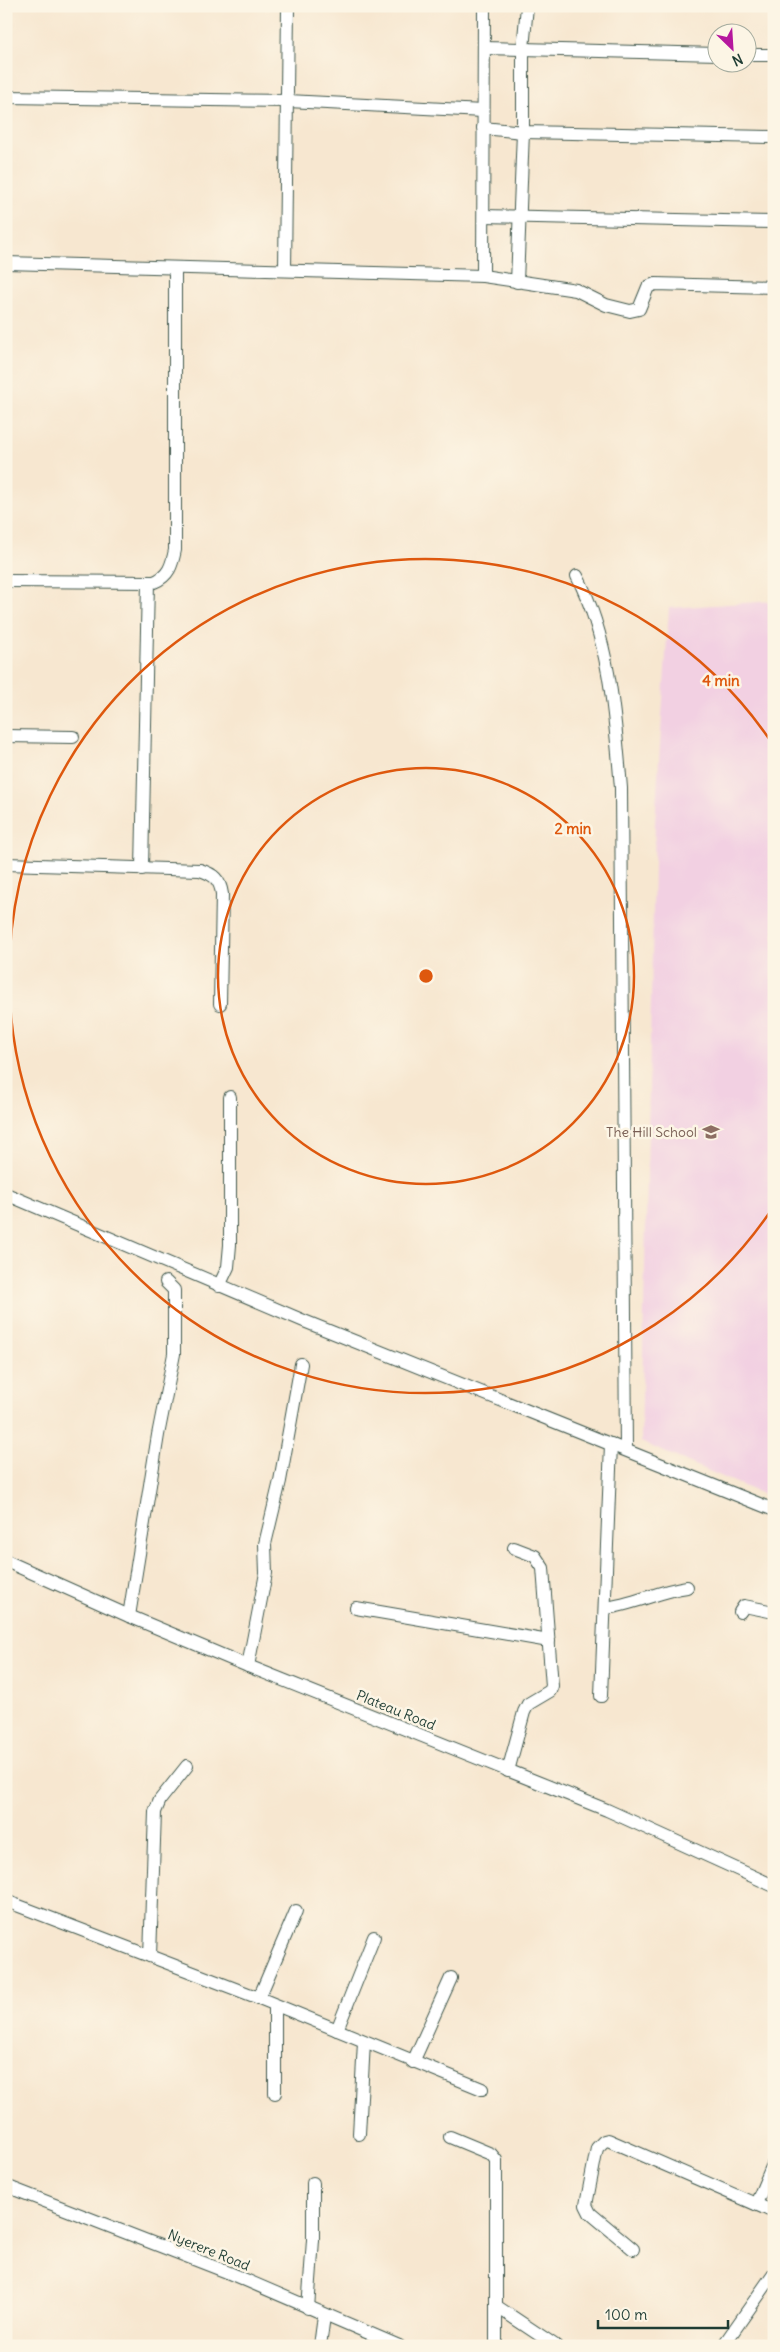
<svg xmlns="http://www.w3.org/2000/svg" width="780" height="2352" viewBox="0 0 780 2352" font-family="Delius,sans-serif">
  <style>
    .built { fill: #f2d0e2 }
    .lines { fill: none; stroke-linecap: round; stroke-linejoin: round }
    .minor-casing { stroke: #3f564b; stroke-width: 14 }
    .minor { stroke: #fff; stroke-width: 12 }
    .ring { fill: none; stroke: #de580e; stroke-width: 2.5 }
    .labels { text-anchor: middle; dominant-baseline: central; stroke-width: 5; stroke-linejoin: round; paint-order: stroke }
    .education-label { font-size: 14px; fill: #785e54; stroke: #fcf5e5; text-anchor: end }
    .street-label { font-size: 14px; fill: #1f3d34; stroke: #fcf5e5 }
    .centre { fill: #de580e; stroke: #fcf5e5; stroke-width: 2.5 }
    .ring-label { font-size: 15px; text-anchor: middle; font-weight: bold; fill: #de580e; stroke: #fcf5e5; stroke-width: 5; stroke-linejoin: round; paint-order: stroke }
  </style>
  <rect width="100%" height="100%" fill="#fcf5e5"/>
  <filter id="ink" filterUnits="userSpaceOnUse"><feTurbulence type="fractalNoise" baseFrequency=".02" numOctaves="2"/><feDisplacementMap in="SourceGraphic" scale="10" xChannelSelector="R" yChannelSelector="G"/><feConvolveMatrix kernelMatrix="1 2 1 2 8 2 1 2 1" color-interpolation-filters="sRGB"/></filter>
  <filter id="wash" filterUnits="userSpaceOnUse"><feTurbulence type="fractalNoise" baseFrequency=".0096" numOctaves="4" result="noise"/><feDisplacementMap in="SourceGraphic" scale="20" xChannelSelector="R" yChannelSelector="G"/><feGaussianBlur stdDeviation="1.12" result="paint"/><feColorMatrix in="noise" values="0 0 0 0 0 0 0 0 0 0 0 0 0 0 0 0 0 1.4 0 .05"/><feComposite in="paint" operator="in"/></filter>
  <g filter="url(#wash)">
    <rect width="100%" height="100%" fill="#f7e7d0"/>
    <polygon class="built" points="774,601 774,1499 641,1442 655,822 669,608"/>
  </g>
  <g filter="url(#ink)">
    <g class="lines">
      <g class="minor-casing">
        <g id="minor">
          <polyline points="484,48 718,54"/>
          <polyline points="748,55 774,55"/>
          <polyline points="6,97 288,101 483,111"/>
          <polyline points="483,128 523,132 774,137"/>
          <polyline points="484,216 774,222"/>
          <polyline points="6,263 483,276 576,290 606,305 630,311 639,309 648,287 655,284 774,287"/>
          <polyline points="285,270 288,6"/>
          <polyline points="483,276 484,6"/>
          <polyline points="517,282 523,132 523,49 527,6"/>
          <path d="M 577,576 C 610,640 615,717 621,788 L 626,1449"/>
          <path d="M 6,581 L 154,582 C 169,576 172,565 175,550 L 175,268"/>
          <polyline points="6,736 73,737"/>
          <path d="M 6,864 L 200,870 C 213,874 220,879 222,894 L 220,1004"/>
          <polyline points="142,869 148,582"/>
          <polyline points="6,1194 304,1321 774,1510"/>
          <polyline points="219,1286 228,1267 230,1245 230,1097"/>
          <polyline points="6,1561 129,1616 248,1666 607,1810 774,1886"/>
          <polyline points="356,1608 549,1641"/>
          <path d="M 605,1608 C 633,1605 658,1591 687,1587"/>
          <polyline points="740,1612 744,1606 774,1612"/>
          <polyline points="129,1616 158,1435 174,1354 174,1290 166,1282"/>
          <polyline points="248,1666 266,1573 265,1544 280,1481 301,1364"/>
          <polyline points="601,1696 611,1444"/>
          <polyline points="508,1771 524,1712 528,1704 550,1691 552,1686 543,1568 535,1556 514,1548"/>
          <polyline points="6,1901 259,1998 482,2089"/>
          <polyline points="150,1956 155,1812 160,1800 187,1766"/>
          <polyline points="259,1998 296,1911"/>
          <polyline points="275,2005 275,2093"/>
          <polyline points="337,2030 374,1937"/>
          <polyline points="413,2062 451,1978"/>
          <polyline points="359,2134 364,2042"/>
          <polyline points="450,2137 491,2154 496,2160 496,2346"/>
          <polyline points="6,2186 227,2272 399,2346"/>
          <polyline points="756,2204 774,2162"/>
          <polyline points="633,2249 590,2213 586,2205 597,2148 604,2141 608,2140 774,2212"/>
          <polyline points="496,2306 556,2346"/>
          <polyline points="308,2308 313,2240 313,2183"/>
          <polyline points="320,2346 324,2316"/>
          <polyline points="723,2346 774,2273"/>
        </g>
      </g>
      <use href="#minor" class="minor"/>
    </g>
  </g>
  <g class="ring">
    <circle cx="426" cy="976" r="208"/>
    <path d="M774 1206A417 417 0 1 1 774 746"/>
  </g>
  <defs>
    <g id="school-bare" transform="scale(1.35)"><path d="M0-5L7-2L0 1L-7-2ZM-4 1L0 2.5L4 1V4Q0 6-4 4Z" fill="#8d6e63" stroke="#fcf5e5" stroke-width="2.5" paint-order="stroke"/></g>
  </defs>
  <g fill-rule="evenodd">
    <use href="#school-bare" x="711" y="1132"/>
  </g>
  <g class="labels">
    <g class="education-label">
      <text x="697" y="1132">The Hill School</text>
    </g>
    <g class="street-label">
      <text transform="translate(396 1710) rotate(22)">Plateau Road</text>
      <text transform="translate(209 2250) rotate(22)">Nyerere Road</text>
    </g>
  </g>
  <circle cx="426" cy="976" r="8" class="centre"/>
  <g class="ring-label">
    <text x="721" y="686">4 min</text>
    <text x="573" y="834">2 min</text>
  </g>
  <rect width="780" height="2352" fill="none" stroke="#fcf5e5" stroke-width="25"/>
  <g transform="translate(732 48) rotate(155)"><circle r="24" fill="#fcf5e5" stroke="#a4ab9e"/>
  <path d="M0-4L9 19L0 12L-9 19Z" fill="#b5179e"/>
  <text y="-8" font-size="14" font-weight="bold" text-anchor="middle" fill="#1f3d34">N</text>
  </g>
  <path d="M598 2320v8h130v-8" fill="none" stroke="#1f3d34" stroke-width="2.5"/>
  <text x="605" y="2320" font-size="15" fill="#1f3d34" stroke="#fcf5e5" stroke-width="4" paint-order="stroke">100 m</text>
</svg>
